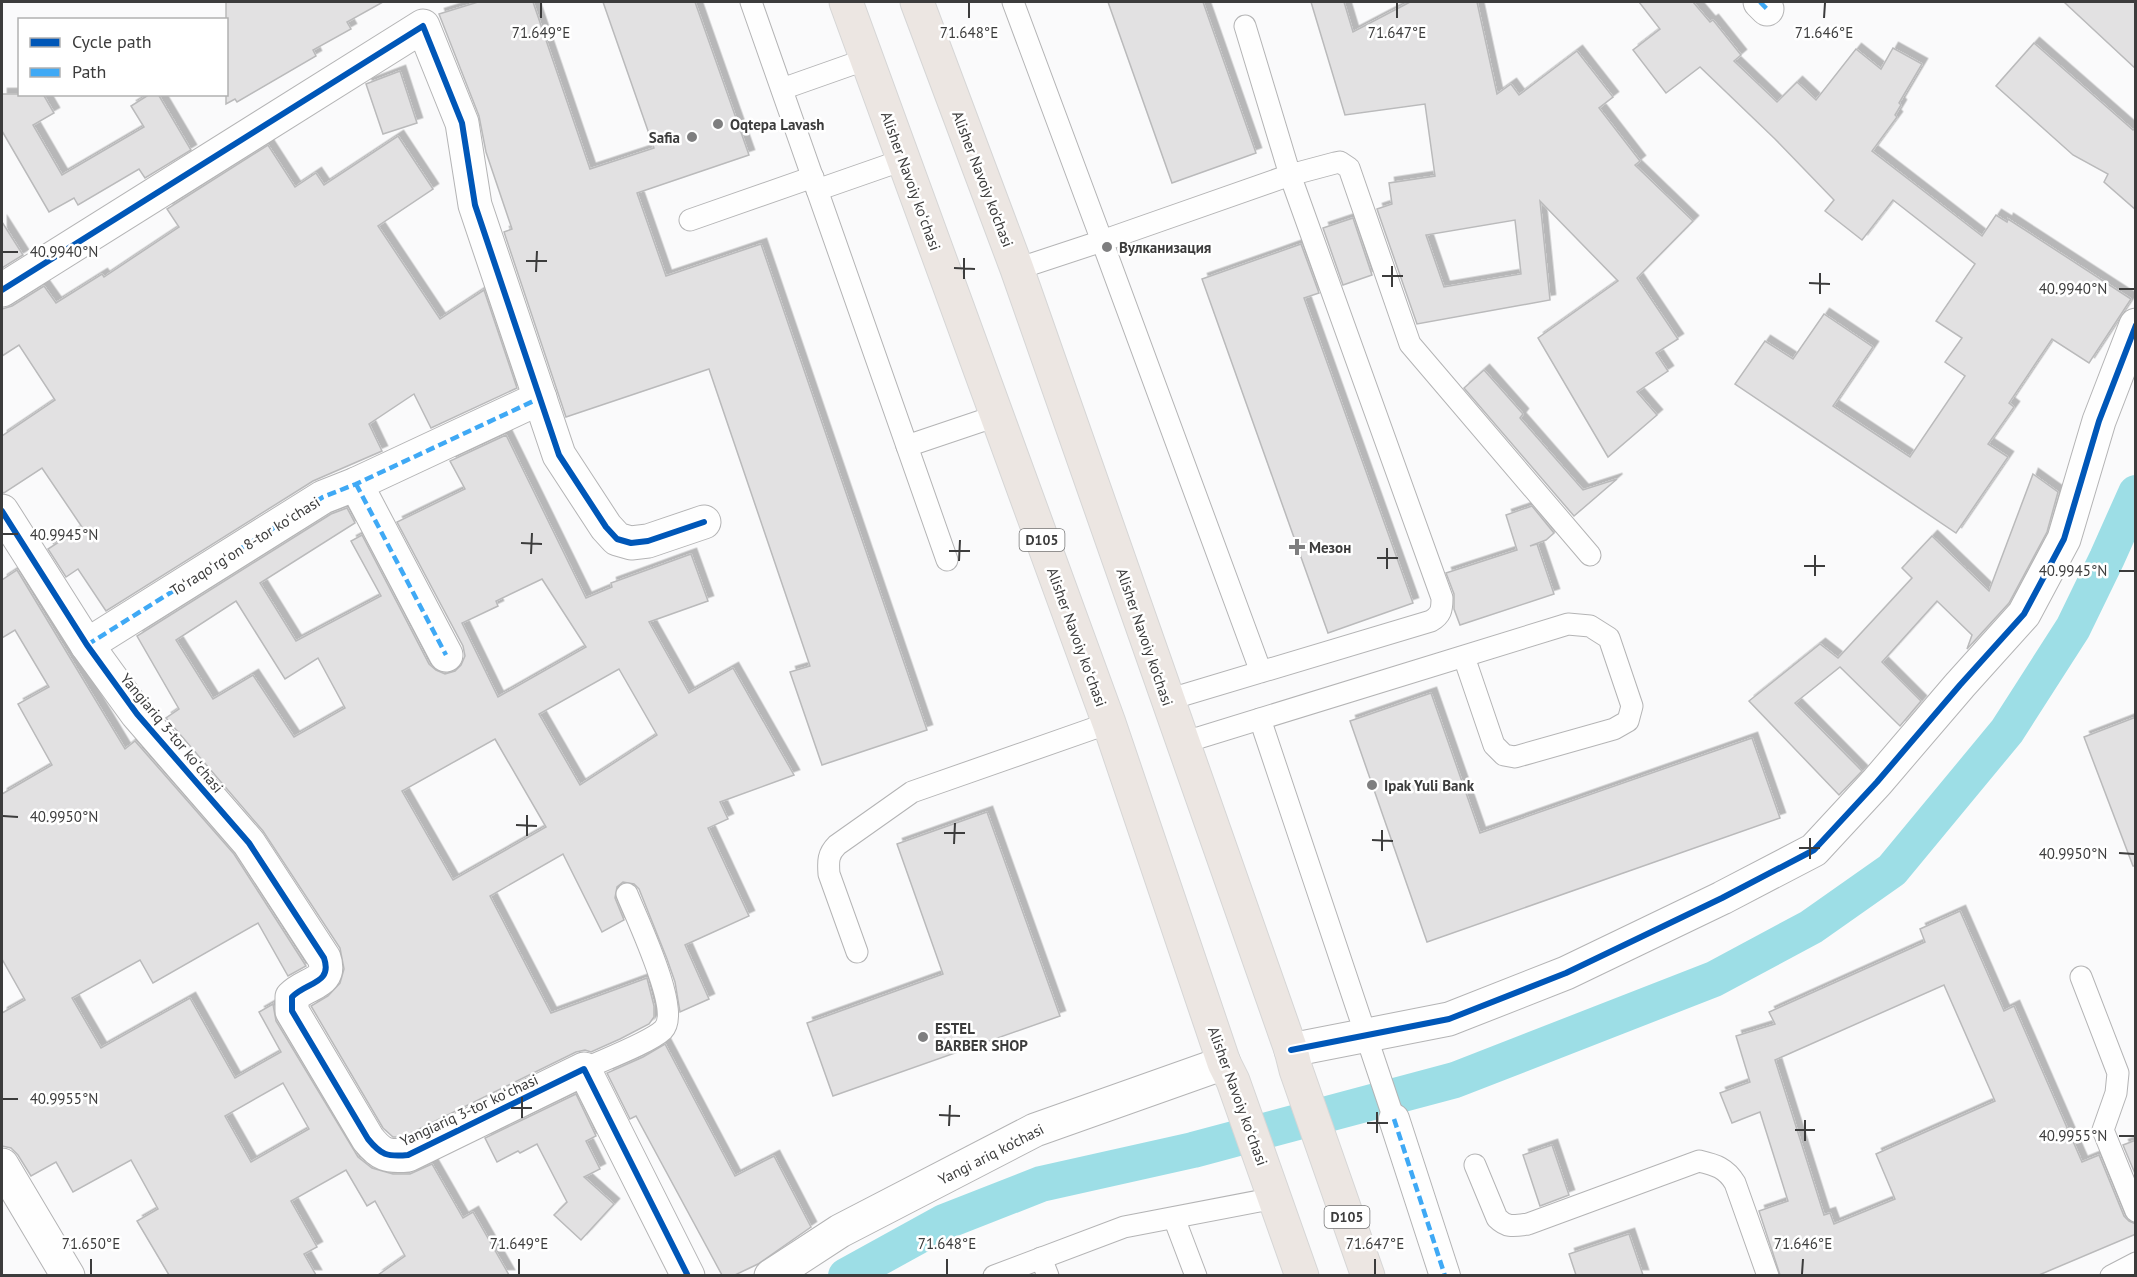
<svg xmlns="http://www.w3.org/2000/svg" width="2137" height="1277" viewBox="0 0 2137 1277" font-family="'PT Sans',sans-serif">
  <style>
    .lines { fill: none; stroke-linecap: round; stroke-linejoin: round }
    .canal { stroke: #9ddee6; stroke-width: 36 }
    .building { fill: #e2e1e2; stroke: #bababb; stroke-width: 1.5; fill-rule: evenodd; filter: url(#shadow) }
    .service-casing { stroke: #b4b4b5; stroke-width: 23 }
    .pedestrian-casing { stroke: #b4b4b5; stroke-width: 32 }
    .minor-casing { stroke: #b4b4b5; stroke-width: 35 }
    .primary-casing { stroke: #d6d6d6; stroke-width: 35 }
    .service { stroke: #fefefe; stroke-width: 21 }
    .pedestrian { stroke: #fefefe; stroke-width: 30 }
    .minor { stroke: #fefefe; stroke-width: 33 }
    .primary { stroke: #ece6e2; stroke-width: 33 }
    .quiet { stroke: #3fa9f5; stroke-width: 4.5; stroke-dasharray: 9 4.5; stroke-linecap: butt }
    .cycleway-casing { stroke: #fff; stroke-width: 10 }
    .cycleway { stroke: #0057b8; stroke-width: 6 }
    .ticks { fill: none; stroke: #3c3c3c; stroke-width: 2 }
    .poi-dot { fill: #7e7e7f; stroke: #fff; stroke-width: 2 }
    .labels { text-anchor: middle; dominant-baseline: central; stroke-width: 5; stroke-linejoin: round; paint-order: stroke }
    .shield { fill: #fff; stroke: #767676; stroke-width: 1.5 }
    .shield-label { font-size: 14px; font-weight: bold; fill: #3c3c3c }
    .poi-label { font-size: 15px; font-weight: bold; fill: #3c3c3c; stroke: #fff; text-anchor: start }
    .street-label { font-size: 15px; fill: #3c3c3c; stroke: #fff }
    .ticks-label { font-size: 15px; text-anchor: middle; fill: #3c3c3c; stroke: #fff; stroke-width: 5; stroke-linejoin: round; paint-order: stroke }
  </style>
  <defs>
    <filter id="shadow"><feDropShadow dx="5.5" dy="-5.5" stdDeviation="0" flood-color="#0004"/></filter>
  </defs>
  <rect width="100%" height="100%" fill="#fafafb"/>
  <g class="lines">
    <polyline class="canal" points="846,1276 944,1222 1041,1184 1193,1150 1455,1080 1714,979 1811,927 1892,870 2007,731 2073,628 2107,558 2136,493"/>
  </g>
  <g class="building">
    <polygon points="226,2 383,2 347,22 351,29 313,50 316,56 237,102 235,99 226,104"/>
    <polygon points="478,2 533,2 590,169 654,148 603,2 695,2 749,155 637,193 666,276 761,244 927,730 822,765 790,672 810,666 709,369 566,417 504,232 512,229 486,152 479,116 439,14"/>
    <polygon points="1108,2 1203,2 1256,153 1172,183"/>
    <path d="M 1311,2 L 1344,2 L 1353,32 L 1410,2 L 1477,2 L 1497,94 L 1511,84 L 1519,95 L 1577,51 L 1613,97 L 1599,108 L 1640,161 L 1635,165 L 1693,221 L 1637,278 L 1678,339 L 1656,353 L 1668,371 L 1637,392 L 1657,415 L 1608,457 L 1538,338 L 1618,281 L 1540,201 L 1550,300 L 1417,324 L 1377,209 L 1392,204 L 1389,183 L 1435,176 L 1425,104 L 1345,115 ZM 1515,220 L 1521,274 L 1444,287 L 1426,235 Z"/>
    <polygon points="1639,2 1693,2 1710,22 1713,20 1741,55 1734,61 1777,102 1797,82 1816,100 1856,49 1881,69 1893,48 1922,64 1899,103 1901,105 1895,115 1897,117 1872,151 1982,236 1996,215 2007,222 2008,219 2131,299 2089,363 2052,339 2009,403 2014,407 1988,444 2008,457 1956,533 1735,384 1765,341 1793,359 1824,314 1873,347 1833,406 1910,457 1965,376 1945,362 1962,338 1936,321 1975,264 1893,200 1862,240 1825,211 1834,200 1775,139 1700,67 1666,93 1633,50 1660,29"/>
    <polygon points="2064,2 2136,2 2136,69"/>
    <polygon points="2034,43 2133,130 2136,127 2136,210 2104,182 2108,174 2073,155 1996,86"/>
    <polygon points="400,71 417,123 383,134 366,84"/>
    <polygon points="2,94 43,94 54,113 33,125 62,175 144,127 131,106 150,94 158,94 191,150 145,178 139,169 78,205 74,198 49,212 2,131"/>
    <polygon points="398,136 433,189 378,226 440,319 484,290 517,388 431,428 414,394 369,424 382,451 313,481 106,611 78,569 66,577 48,549 82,527 42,468 4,493 2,492 2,436 55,400 19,345 2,356 2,309 12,306 44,286 56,303 102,274 104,277 179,227 167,209 268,145 295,187 316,173 324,185"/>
    <polygon points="1353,218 1372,275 1343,285 1323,228"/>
    <polygon points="2,222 23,255 2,268"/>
    <polygon points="1301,244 1319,293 1304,298 1413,603 1328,633 1202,279"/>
    <polygon points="1484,370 1523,414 1520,418 1583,490 1617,479 1574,516 1464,388"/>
    <path d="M 506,435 L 586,598 L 612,587 L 611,583 L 691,554 L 708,601 L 649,622 L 689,693 L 733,668 L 794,775 L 720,802 L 728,819 L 708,828 L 749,916 L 685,945 L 709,999 L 680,1012 L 675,982 L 667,959 L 639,889 L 634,884 L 623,882 L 617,887 L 615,898 L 624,920 L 602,932 L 563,854 L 490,896 L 551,1013 L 647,978 L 654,1006 L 654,1017 L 649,1024 L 620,1039 L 591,1052 L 585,1050 L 576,1052 L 403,1137 L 393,1137 L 383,1128 L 311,1006 L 328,996 L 340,983 L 344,969 L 340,948 L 263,831 L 166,718 L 179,709 L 137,636 L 331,514 L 347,508 L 355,523 L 260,583 L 296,641 L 381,596 L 351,541 L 362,535 L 429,664 L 436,670 L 445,674 L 455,671 L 461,665 L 465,656 L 463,646 L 397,522 L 465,489 L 450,461 ZM 542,579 L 586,647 L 498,697 L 462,623 L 498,606 L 496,601 ZM 236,601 L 285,679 L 318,658 L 345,708 L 294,737 L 253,675 L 213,699 L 176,640 ZM 619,669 L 657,735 L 580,785 L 539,714 ZM 495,739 L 546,827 L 453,880 L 402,791 Z"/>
    <polygon points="2033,474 2058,492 2047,532 2009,603 1967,649 1972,635 1937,601 1882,662 1921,701 1900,726 1840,667 1795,703 1862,771 1839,795 1749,701 1820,644 1838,658 1912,578 1902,568 1932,536 1989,591"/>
    <polygon points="1532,506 1554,533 1546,540 1530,546 1537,544 1554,594 1460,625 1454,609 1454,594 1446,573 1517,550 1506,515"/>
    <path d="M 17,570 L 125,749 L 135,741 L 234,854 L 306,966 L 288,976 L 258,923 L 153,983 L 140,960 L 72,998 L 101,1048 L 190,998 L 235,1078 L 281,1052 L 259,1012 L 273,1004 L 276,1021 L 358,1157 L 372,1168 L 393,1174 L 410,1174 L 432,1164 L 463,1218 L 473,1212 L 509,1275 L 378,1275 L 405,1256 L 375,1201 L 367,1206 L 346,1170 L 291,1201 L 317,1247 L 304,1254 L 316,1275 L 169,1275 L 137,1221 L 158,1209 L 131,1160 L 73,1192 L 56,1162 L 31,1176 L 18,1155 L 11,1148 L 2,1146 L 2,1013 L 25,1000 L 2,959 L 2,794 L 52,765 L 18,704 L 49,687 L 15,630 L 2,638 L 2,580 ZM 283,1083 L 309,1129 L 251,1162 L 225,1116 Z"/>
    <polygon points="1431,693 1480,833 1752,738 1780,818 1427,942 1350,721"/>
    <polygon points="2136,717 2136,866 2133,866 2084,737"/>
    <polygon points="987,812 1060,1016 833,1096 807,1023 943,974 897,844"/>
    <path d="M 1960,911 L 2004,1011 L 2014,1006 L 2082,1162 L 2099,1155 L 2124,1216 L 2129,1221 L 2136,1224 L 2136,1234 L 2039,1275 L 1780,1275 L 1759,1211 L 1788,1201 L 1760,1112 L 1732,1123 L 1720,1093 L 1750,1082 L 1736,1036 L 1775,1024 L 1769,1012 L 1925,942 L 1920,929 ZM 1944,985 L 1995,1101 L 1876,1154 L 1895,1199 L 1834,1224 L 1830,1213 L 1824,1215 L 1775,1060 Z"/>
    <polygon points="665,1044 735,1176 774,1156 811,1227 758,1264 735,1275 722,1275 636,1116 630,1119 607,1073 643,1057"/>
    <polygon points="576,1094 596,1136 586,1141 600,1169 584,1177 614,1204 581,1240 554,1215 567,1202 537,1144 520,1153 518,1151 497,1162 485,1138"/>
    <polygon points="2136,1140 2136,1176 2123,1145"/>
    <polygon points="1552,1145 1569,1195 1540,1206 1523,1155"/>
    <polygon points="1629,1234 1643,1275 1576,1275 1569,1254"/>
  </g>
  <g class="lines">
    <g class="service-casing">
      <g id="service">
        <polyline points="751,2 947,560"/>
        <polyline points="1013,2 1102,241 1017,269"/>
        <polyline points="1245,26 1290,175 1335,163 1340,162 1349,168 1410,344 1590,555"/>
        <polyline points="782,89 867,59"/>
        <polyline points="817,190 903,160"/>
        <polyline points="690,220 813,177"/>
        <polyline points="907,446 996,416"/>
        <path d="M 1167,700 L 1431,621 C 1441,615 1442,610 1442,598 L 1290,175 L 1102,241 L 1261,672"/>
        <polyline points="1260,719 1394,1119"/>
        <polyline points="1182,743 1568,624 1590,626 1609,638 1632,706 1628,721 1614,729 1515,757 1504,755 1494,745 1464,657"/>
        <path d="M 857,952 L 829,874 C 828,861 828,854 837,845 L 912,792 L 1109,723"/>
        <polyline points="2081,977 2118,1073 2116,1093 2103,1130 2136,1211"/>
        <path d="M 584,1069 C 603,1060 649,1043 663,1030 C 682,1011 636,917 627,894"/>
        <path d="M 1475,1165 L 1497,1218 C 1507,1228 1514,1226 1528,1224 L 1699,1161 C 1716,1165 1726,1168 1735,1183 L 1768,1276"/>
        <polyline points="1174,1218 1196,1276"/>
        <polyline points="1041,1258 1048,1276"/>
        <polyline points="994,1276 1124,1227 1275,1198"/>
        <polyline points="2111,1276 2136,1263"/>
      </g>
    </g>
    <g class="pedestrian-casing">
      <polyline id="pedestrian" points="1394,1119 1445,1276"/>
    </g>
    <g class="minor-casing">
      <g id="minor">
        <polyline points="1760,2 1767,9"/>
        <polyline points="2,290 423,26 462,123 475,205 559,455 606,527 617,539 631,543 648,541 704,522"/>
        <polyline points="356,484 446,655"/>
        <path d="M 2,511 L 87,645 L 137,714 L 249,843 L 324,958 C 333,984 306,982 292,997 L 292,1011 L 368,1139 C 381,1155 387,1157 408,1155 L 584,1069 L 688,1276"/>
        <polyline points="87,645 323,497 356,484 540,398"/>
        <polyline points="1291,1050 1449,1019 1566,973 1722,898 1814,850 1877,782 1960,685 2024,614 2064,539 2099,421 2136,325"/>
        <polyline points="2,1165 68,1276"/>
        <polyline points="771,1276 840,1231 1035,1130 1224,1063"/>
      </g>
    </g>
    <g class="primary-casing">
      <g id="primary">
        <polyline points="846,2 1109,723 1224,1063 1233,1081 1302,1276"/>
        <polyline points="917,2 1017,269 1291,1050 1296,1070 1368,1276"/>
      </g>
    </g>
    <use href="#service" class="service"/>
    <use href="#pedestrian" class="pedestrian"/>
    <use href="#minor" class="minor"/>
    <use href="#primary" class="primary"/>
    <g class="quiet">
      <polyline points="1760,2 1767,9"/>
      <polyline points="356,484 446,655"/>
      <polyline points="87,645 323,497 356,484 540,398"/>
      <polyline points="1394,1119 1445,1276"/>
    </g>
    <g class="cycleway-casing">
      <g id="cycleway">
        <polyline points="2,290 423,26 462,123 475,205 559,455 606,527 617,539 631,543 648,541 704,522"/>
        <path d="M 2,511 L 87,645 L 137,714 L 249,843 L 324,958 C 333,984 306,982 292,997 L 292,1011 L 368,1139 C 381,1155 387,1157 408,1155 L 584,1069 L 688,1276"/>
        <polyline points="1291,1050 1449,1019 1566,973 1722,898 1814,850 1877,782 1960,685 2024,614 2064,539 2099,421 2136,325"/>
      </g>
    </g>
    <use href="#cycleway" class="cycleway"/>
  </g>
  <path class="ticks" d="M 541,18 L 541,3M 969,18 L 969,3M 1397,18 L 1397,3M 1824,18 L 1825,3M 3,252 L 18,252M 526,261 L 547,261M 954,268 L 975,269M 536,272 L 537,251M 1382,276 L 1403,276M 964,279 L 964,258M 1809,283 L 1830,284M 1392,287 L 1392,266M 2119,289 L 2134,289M 1820,294 L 1820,273M 3,534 L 18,534M 521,543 L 542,544M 949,551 L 970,551M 531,554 L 532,533M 1377,558 L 1398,558M 959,561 L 960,540M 1804,566 L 1825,566M 1387,569 L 1387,548M 2119,571 L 2134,571M 1815,576 L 1815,555M 3,816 L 18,817M 516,825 L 537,826M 944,833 L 965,833M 527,836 L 527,815M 1372,840 L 1393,841M 954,844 L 955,823M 1799,848 L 1820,848M 1382,851 L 1382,830M 2119,853 L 2134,854M 1810,859 L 1810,838M 3,1099 L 18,1099M 511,1108 L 532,1108M 939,1115 L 960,1116M 522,1118 L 522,1097M 1367,1123 L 1388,1123M 949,1126 L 950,1105M 1795,1130 L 1815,1130M 1377,1133 L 1377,1112M 2119,1136 L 2134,1136M 1805,1141 L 1805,1120M 91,1274 L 91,1259M 519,1274 L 519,1259M 947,1274 L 947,1259M 1375,1274 L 1375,1259M 1802,1274 L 1803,1259"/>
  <g class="poi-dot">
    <circle cx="718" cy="124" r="6"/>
    <circle cx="692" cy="137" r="6"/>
    <circle cx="1107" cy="247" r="6"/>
    <path d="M1294 538h6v6h6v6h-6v6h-6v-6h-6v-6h6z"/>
    <circle cx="1372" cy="785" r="6"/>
    <circle cx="923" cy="1037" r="6"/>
  </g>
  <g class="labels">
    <g class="shield">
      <rect x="1019.5" y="529" width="45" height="22" rx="4.5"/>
      <rect x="1324.5" y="1206" width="45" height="22" rx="4.5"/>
    </g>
    <g class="shield-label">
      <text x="1042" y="540">D105</text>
      <text x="1347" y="1217">D105</text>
    </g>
    <g class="poi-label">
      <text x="730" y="124">Oqtepa Lavash</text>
      <text x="680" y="137" text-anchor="end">Safia</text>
      <text x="1119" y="247">Вулканизация</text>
      <text x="1309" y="547">Мезон</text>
      <text x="1384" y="785">Ipak Yuli Bank</text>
      <text x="935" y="1028">ESTEL<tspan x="935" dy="17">BARBER SHOP</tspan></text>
    </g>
    <g class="street-label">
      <text transform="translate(983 179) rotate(69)">Alisher Navoiy ko'chasi</text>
      <text transform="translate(911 181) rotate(70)">Alisher Navoiy koʻchasi</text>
      <text transform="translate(245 546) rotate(-32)">Toʻraqoʻrgʻon 8-tor koʻchasi</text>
      <text transform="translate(1077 637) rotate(70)">Alisher Navoiy koʻchasi</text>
      <text transform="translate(1145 637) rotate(71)">Alisher Navoiy ko'chasi</text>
      <text transform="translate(172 733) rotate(50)">Yangiariq 3-tor koʻchasi</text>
      <text transform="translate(1238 1096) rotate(70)">Alisher Navoiy koʻchasi</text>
      <text transform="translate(469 1110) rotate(-25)">Yangiariq 3-tor koʻchasi</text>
      <text transform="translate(991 1154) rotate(-27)">Yangi ariq ko‘chasi</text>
    </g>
  </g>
  <g class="ticks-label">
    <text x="541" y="38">71.649°E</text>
    <text x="969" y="38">71.648°E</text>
    <text x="1397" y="38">71.647°E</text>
    <text x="1824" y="38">71.646°E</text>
    <text x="64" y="257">40.9940°N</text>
    <text x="2073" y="294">40.9940°N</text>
    <text x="64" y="540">40.9945°N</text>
    <text x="2073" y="576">40.9945°N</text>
    <text x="64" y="822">40.9950°N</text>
    <text x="2073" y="859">40.9950°N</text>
    <text x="64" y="1104">40.9955°N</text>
    <text x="2073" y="1141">40.9955°N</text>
    <text x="91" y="1249">71.650°E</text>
    <text x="519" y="1249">71.649°E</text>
    <text x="947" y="1249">71.648°E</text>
    <text x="1375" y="1249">71.647°E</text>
    <text x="1803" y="1249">71.646°E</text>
  </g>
  <rect width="2137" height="1277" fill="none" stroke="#3c3c3c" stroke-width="6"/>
  <rect x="18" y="18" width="210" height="78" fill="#ffffff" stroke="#b1b1b1" stroke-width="1.5"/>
  <rect x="30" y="38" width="30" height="9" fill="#0057b8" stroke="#b1b1b1" stroke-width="1.5"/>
  <text x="72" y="48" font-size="18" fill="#3c3c3c">Cycle path</text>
  <rect x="30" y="68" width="30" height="9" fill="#3fa9f5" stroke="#b1b1b1" stroke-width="1.5"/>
  <text x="72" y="78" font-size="18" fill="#3c3c3c">Path</text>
</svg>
